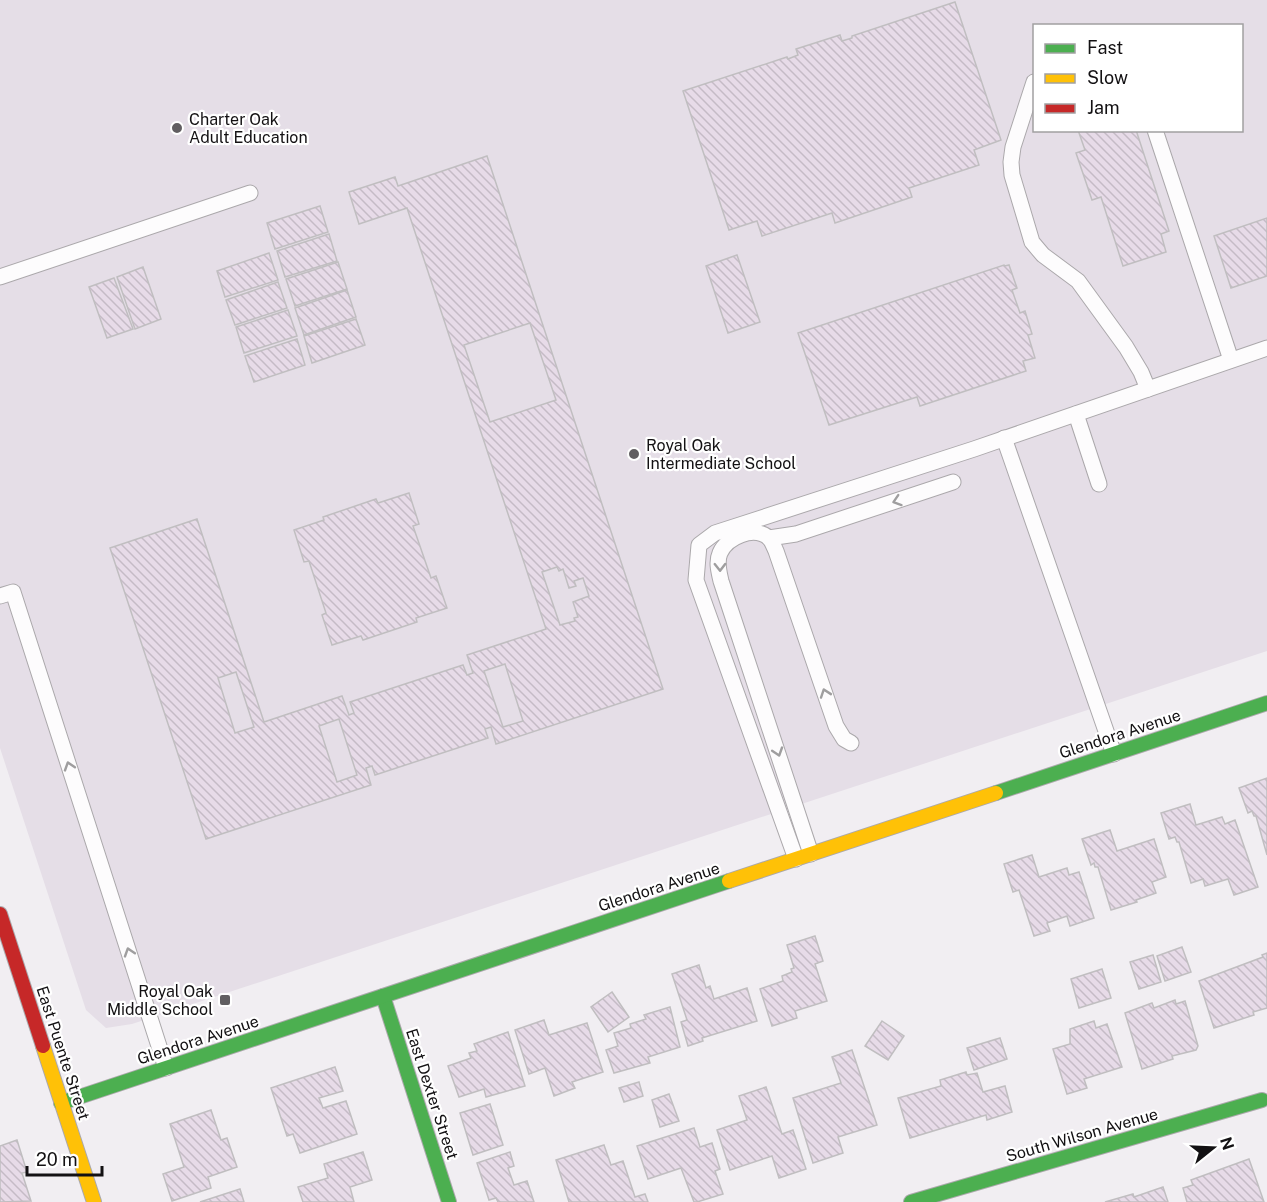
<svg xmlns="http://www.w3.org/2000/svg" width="1267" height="1202" viewBox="0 0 1267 1202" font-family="'Public Sans',sans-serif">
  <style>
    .built { fill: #e5dee7; fill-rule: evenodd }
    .building { fill: url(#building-back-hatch); stroke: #c0bec0; stroke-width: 1.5; fill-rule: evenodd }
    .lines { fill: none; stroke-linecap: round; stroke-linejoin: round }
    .lane-casing { stroke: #aba8ab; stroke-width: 17 }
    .fast-casing { stroke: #aba8ab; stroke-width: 16 }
    .slow-casing { stroke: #aba8ab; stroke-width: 16 }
    .jam-casing { stroke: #aba8ab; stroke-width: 16 }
    .lane { stroke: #fdfcfd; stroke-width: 15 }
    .fast { stroke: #4caf50; stroke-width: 14 }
    .slow { stroke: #ffc107; stroke-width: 14 }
    .jam { stroke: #c62828; stroke-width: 14 }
    .oneway { stroke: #9f9e9f }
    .poi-dot { fill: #615e61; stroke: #fff; stroke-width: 2 }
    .labels { text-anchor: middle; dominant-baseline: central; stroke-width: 4.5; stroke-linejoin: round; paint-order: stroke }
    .poi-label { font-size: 16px; fill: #131113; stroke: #fff; text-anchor: start }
    .street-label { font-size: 16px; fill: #131113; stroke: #fff }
  </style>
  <defs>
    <pattern id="building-back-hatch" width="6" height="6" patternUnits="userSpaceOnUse" patternTransform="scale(1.5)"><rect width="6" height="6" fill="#e7dbe8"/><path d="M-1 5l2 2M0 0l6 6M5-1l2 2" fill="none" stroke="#c5bbc6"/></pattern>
  </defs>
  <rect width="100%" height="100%" fill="#f1eef2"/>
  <path class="built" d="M 0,0 L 1267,0 L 1267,651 L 132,1024 L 106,1028 L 86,1010 L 0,748 ZM 1034,26 L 1242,26 L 1242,130 L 1034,130 Z"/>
  <g class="building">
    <polygon points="955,2 1001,140 974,150 979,165 909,188 912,197 835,223 832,213 762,236 757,221 729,230 683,91 787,57 788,59 798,55 796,49 840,35 842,41 852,38 852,36"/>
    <polygon points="1078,130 1136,130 1169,231 1161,234 1166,252 1123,266 1101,197 1092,200 1076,153 1085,150"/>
    <path d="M 487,156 L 663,689 L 496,744 L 491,727 L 485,729 L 488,738 L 375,775 L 372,766 L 366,768 L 371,785 L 206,839 L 110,548 L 197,519 L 264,722 L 342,696 L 349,715 L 354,713 L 350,702 L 463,665 L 467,675 L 473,673 L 467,655 L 546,629 L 407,208 L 359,224 L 349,192 L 395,177 L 398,186 ZM 530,323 L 556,400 L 490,422 L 464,345 ZM 557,567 L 559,571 L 563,569 L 569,588 L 576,586 L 574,581 L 583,578 L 589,596 L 573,602 L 578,617 L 574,618 L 575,621 L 560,625 L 542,572 ZM 505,664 L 523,721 L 503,727 L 484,671 ZM 236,672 L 254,727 L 235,733 L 218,678 ZM 339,719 L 357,775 L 337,782 L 319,726 Z"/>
    <polygon points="320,206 328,232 275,249 267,223"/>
    <polygon points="1267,218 1267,276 1231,288 1214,236"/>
    <polygon points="329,234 337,261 285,277 277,251"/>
    <polygon points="269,253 278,280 225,297 217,271"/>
    <polygon points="737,255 760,322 728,333 706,266"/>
    <polygon points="338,262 347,289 295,306 286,279"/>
    <polygon points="1004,265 1005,266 1009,265 1017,288 1012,290 1020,313 1025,311 1032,334 1028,335 1035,358 1023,361 1026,371 920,406 917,397 829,425 798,333"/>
    <polygon points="143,267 161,319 135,329 117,277"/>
    <polygon points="114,278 133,329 107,338 89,287"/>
    <polygon points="278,282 287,308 235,325 226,300"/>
    <polygon points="347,290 356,317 304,335 295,308"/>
    <polygon points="288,310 297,336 244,353 236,327"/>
    <polygon points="356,319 365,345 312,363 304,336"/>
    <polygon points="297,339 305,365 254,382 245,356"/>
    <polygon points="409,493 419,524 413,526 431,578 436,576 447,608 416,618 417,622 363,640 361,636 332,645 322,615 326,613 309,561 304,562 294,530 324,520 323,517 376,499 378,503"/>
    <polygon points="1267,778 1267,855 1256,816 1254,816 1252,811 1248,813 1239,788"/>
    <polygon points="1190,804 1196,825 1222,817 1225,824 1235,820 1258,887 1234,895 1228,879 1205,886 1203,879 1191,883 1179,842 1177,842 1175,837 1169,839 1161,813"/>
    <polygon points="1110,830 1117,851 1154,839 1166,877 1152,882 1156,893 1136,900 1137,902 1111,910 1098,867 1095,867 1094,863 1091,865 1082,839"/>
    <polygon points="1032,855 1039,877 1067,868 1069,875 1079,872 1094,918 1070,926 1067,916 1047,923 1050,931 1034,936 1019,890 1013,892 1004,864"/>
    <polygon points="815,936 823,961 815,964 827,1001 795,1011 797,1018 772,1026 760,989 783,981 782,976 792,972 791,969 794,968 787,945"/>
    <polygon points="1182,947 1191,972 1165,981 1157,956"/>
    <polygon points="1267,953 1267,1008 1253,1012 1254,1015 1214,1028 1199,981 1263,957 1262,955"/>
    <polygon points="1153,955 1161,982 1139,989 1130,962"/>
    <polygon points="699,965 706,988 710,986 714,999 747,988 757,1021 702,1038 703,1041 688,1046 681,1022 687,1020 672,974"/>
    <polygon points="1102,969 1111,998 1079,1008 1071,979"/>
    <polygon points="612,992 629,1017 608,1032 591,1007"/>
    <polygon points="1175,1000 1176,1004 1185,1001 1198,1046 1196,1050 1172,1056 1173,1059 1142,1069 1125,1013 1152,1003 1154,1008"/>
    <polygon points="670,1007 680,1047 648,1057 650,1063 614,1073 606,1050 618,1046 614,1033 631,1028 630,1024 646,1019 644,1015"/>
    <polygon points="544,1020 549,1035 587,1023 603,1072 572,1082 575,1088 554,1096 545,1068 529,1074 515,1030"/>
    <polygon points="882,1021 904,1036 888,1060 865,1046"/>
    <polygon points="1094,1021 1096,1028 1107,1024 1122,1067 1084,1079 1087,1088 1067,1094 1053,1049 1070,1044 1070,1029"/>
    <polygon points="508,1032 525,1086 486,1097 484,1089 459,1097 448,1066 471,1058 469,1053 477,1051 474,1044"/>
    <polygon points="1000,1038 1007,1059 974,1070 967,1048"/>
    <polygon points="852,1050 877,1125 838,1137 843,1153 813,1163 793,1098 841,1083 832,1057"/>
    <polygon points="335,1067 343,1091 319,1098 323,1108 346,1101 357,1134 300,1153 293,1134 287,1136 271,1088"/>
    <polygon points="966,1072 967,1075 977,1073 983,1092 1005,1086 1012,1112 987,1120 986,1115 910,1138 898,1098 941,1086 940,1080"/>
    <polygon points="639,1082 643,1096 624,1102 619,1088"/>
    <polygon points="766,1087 782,1134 793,1130 806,1169 779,1178 772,1156 730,1170 717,1130 747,1120 739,1096"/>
    <polygon points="669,1094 679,1121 660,1127 652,1100"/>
    <polygon points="490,1104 503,1145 473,1155 460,1113"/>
    <polygon points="211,1110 221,1140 227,1138 237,1167 208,1177 211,1188 172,1201 163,1174 184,1167 170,1124"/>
    <polygon points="694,1128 700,1147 712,1143 720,1169 715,1171 723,1194 697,1202 694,1202 681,1168 648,1179 637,1146"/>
    <polygon points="17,1140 27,1172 22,1173 31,1201 0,1202 0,1146"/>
    <polygon points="604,1145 611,1165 623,1161 635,1197 645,1194 648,1202 569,1202 556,1160"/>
    <polygon points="363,1152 372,1180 350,1187 354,1202 303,1202 298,1187 328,1178 324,1164"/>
    <polygon points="510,1152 514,1166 508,1168 514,1185 527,1181 534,1202 498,1202 496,1198 489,1200 477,1163"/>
    <polygon points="1249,1159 1264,1202 1187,1202 1183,1188 1193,1185 1191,1180"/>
    <polygon points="1163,1187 1168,1202 1105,1202 1133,1194 1134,1197"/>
    <polygon points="240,1189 244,1202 200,1202"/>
  </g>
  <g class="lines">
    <g class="lane-casing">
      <g id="lane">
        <polyline points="1034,82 1013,147 1011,162 1012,175 1032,242 1043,255 1078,281 1126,347 1141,372 1148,389"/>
        <polyline points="1155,130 1231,360"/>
        <polyline points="0,277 250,193"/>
        <polyline points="1076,414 1099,484"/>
        <polyline points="1004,438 1114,754"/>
        <polyline points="769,538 796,534 953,482"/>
        <polyline points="0,596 13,592 166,1068"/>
        <path d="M 811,854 L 721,581 C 719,572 716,562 720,553 C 727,537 754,525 769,538 C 772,541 774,547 776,551 L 836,726 L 844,739 L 851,743"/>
        <polyline points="796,859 696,580 699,545 715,533 974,449 1267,348"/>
      </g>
    </g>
    <g class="fast-casing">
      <g id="fast">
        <polyline points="996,793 1267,703"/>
        <polyline points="383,996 449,1202"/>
        <polyline points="61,1103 729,881"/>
        <polyline points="911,1202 1262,1100"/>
      </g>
    </g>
    <g class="slow-casing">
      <g id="slow">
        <polyline points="729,881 996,793"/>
        <polyline points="43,1046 94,1202"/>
      </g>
    </g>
    <g class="jam-casing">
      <polyline id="jam" points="0,914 43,1046"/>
    </g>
    <use href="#lane" class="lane"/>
    <use href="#fast" class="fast"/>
    <use href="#slow" class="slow"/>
    <use href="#jam" class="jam"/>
  </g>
  <defs><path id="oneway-chevron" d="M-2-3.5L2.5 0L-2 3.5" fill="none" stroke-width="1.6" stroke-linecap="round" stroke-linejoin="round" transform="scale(1.5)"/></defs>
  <g class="oneway">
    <use href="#oneway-chevron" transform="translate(897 501) rotate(162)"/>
    <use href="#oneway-chevron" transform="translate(720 567) rotate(89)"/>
    <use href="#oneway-chevron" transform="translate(825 693) rotate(-109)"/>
    <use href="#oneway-chevron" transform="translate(778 752) rotate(72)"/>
    <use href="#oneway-chevron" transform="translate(69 766) rotate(-108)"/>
    <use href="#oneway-chevron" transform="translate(129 952) rotate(-108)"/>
  </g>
  <g class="poi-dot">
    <circle cx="177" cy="128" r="6"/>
    <circle cx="634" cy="454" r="6"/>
    <rect x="219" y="994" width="12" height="12" rx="3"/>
  </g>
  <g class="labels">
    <g class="poi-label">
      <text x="189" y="119">Charter Oak<tspan x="189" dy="18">Adult Education</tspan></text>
      <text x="646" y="445">Royal Oak<tspan x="646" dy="18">Intermediate School</tspan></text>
      <text x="213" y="991" text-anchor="end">Royal Oak<tspan x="213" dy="18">Middle School</tspan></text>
    </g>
    <g class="street-label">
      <text transform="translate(1120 734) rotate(-18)">Glendora Avenue</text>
      <text transform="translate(659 887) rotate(-18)">Glendora Avenue</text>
      <text transform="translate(198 1040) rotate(-18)">Glendora Avenue</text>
      <text transform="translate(63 1053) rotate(72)">East Puente Street</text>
      <text transform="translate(432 1094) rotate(72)">East Dexter Street</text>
      <text transform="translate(1082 1135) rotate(-16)">South Wilson Avenue</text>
    </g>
  </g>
  <rect x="1033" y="24" width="210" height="108" fill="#ffffff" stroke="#a1a0a1" stroke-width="1.5"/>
  <rect x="1045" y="44" width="30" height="9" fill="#4caf50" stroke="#a1a0a1" stroke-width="1.5"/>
  <text x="1087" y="54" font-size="18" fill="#131113">Fast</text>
  <rect x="1045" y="74" width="30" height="9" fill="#ffc107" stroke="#a1a0a1" stroke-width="1.5"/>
  <text x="1087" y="84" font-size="18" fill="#131113">Slow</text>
  <rect x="1045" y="104" width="30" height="9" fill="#c62828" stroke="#a1a0a1" stroke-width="1.5"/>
  <text x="1087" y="114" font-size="18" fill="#131113">Jam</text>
  <g transform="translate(1213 1148) rotate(72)" stroke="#ffffff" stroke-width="4.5" paint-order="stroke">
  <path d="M0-4.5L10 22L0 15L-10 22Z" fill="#131113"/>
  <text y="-9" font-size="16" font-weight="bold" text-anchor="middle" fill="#131113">N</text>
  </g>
  <path d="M27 1166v9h75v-9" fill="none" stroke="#131113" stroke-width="3"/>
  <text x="36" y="1166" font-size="18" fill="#131113" stroke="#ffffff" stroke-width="4.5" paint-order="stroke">20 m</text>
</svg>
